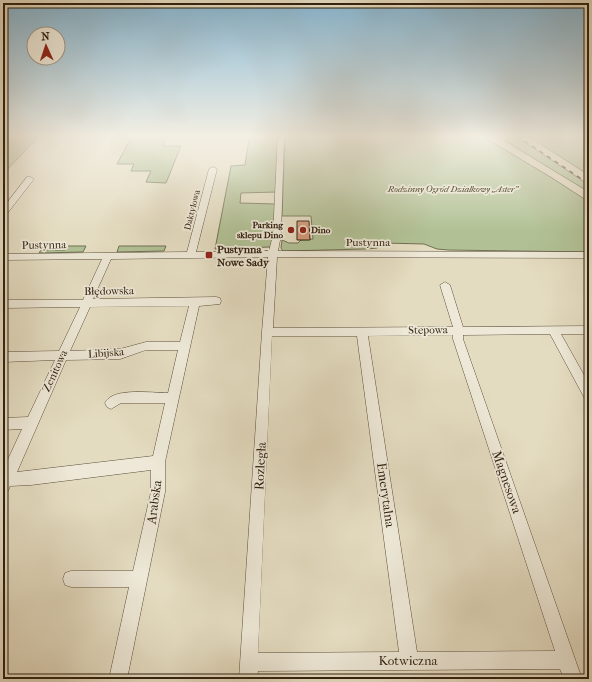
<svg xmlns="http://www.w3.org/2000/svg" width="592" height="682" viewBox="0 0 592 682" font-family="'IM FELL French Canon',serif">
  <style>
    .green { fill: #b1c195; stroke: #717052 }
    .building { fill: #d49878; stroke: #31200f }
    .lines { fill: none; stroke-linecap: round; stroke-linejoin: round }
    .minor-casing { stroke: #5e4f3c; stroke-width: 1 }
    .minor { fill: #ede8d7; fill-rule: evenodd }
    .rail { stroke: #31200f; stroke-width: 1.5; stroke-dasharray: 4.5 4.5; stroke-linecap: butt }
    .poi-dot { fill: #8f2418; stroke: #ede8d7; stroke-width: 1.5 }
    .labels { text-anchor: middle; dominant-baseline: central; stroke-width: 3.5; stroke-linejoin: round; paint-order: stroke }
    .far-park-label { font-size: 9px; font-style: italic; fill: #575037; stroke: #ede8d7 }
    .far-street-label { font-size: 9px; fill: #31200f; stroke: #ede8d7 }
    .far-poi-label { font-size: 9px; font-weight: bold; fill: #31200f; stroke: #ede8d7; text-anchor: end }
    .street-label { font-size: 11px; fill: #31200f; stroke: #ede8d7 }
    .poi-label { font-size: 11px; font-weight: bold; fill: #31200f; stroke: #ede8d7; text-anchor: start }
    .near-street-label { font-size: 13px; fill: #31200f; stroke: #ede8d7 }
  </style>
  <rect width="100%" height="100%" fill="#e4dcc1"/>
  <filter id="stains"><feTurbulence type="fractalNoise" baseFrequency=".005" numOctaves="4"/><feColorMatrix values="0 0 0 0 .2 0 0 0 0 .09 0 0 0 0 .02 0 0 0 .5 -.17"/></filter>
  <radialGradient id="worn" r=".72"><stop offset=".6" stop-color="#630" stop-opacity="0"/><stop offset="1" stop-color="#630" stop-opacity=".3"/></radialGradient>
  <g class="green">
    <polygon points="3,136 39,136 3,174"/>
    <polygon points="132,136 168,136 163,146 181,146 166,183 146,182 151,171 131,171 134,164 117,164"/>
    <polygon points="285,136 482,136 552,178 589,202 589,252 448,250 437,249 424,244 383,243 377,248 366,249 283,251 281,248 282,240 289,243 298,243 301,240 313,239 311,216 282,216"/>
    <polygon points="497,136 515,136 589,185 589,192"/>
    <polygon points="528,136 589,136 589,175"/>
    <polygon points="249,139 279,139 277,192 241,193 240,203 276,204 273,242 270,247 215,249 231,166 245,165"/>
    <polygon points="68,246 86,246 83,252 39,253 41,250 65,250"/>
    <polygon points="119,246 166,246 164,251 117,252"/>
  </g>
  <polygon class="building" points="297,221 309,221 310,240 297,240"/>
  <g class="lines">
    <g class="minor-casing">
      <g id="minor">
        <path d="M 278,136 L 284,136 L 281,235 L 278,251 L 589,252 L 589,258 L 277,257 L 273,328 L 453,327 L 440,285 L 445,282 L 450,285 L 463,327 L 589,326 L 589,334 L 561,334 L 589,384 L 589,400 L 585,399 L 550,334 L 463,335 L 463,339 L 582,679 L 564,679 L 560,669 L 258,671 L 257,679 L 239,679 L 262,332 L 268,257 L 111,259 L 93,299 L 216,297 L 220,298 L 221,301 L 220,304 L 199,306 L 165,462 L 165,492 L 127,679 L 109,679 L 129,587 L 71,587 L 65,585 L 63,579 L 65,573 L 71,571 L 133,571 L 151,492 L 151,470 L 31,485 L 10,486 L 8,491 L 3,493 L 3,470 L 22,429 L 3,430 L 3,418 L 28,417 L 55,360 L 3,362 L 3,352 L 59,351 L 80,307 L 3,308 L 3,300 L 83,300 L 102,259 L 3,260 L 3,254 L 187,252 L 209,169 L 213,167 L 217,169 L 196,252 L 269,251 L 273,235 ZM 189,306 L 180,342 L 146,342 L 120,349 L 70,351 L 90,307 ZM 453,335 L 453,339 L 555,651 L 417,652 L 368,336 ZM 272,336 L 357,336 L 399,652 L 258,653 ZM 146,350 L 178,350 L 168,393 C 152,393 112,387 105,403 L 107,407 L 111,409 L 121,403 L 165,403 L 153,456 L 17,472 L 66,360 L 120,359 Z"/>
        <polygon points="27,177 30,177 34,179 6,215 3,215 3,208"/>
      </g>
    </g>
    <use href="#minor" class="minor"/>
    <polyline class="rail" points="517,136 589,184"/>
  </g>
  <linearGradient id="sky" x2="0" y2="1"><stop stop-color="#87b7d3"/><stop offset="0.59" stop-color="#f3efe3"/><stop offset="1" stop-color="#f3efe3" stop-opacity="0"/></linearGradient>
  <rect width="592" height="231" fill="url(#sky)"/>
  <g class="poi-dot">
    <circle cx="291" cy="230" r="4"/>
    <circle cx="303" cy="230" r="4"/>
    <rect x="205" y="251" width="8" height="8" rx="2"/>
  </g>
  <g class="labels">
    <g class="far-park-label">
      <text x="453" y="189">Rodzinny Ogród Działkowy „Aster”</text>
    </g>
    <g class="far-street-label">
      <text transform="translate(192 210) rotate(-76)">Daktylowa</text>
    </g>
    <g class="far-poi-label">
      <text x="283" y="225">Parking<tspan x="283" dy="10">sklepu Dino</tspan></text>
      <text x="311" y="230" text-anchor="start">Dino</text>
    </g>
    <g class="street-label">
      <text x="368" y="242">Pustynna</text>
      <text transform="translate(44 245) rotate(-1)">Pustynna</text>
      <text transform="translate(109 291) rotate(-1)">Błędowska</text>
      <text transform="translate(428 330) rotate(-1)">Stepowa</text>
      <text transform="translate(106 353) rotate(-4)">Libijska</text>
      <text transform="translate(55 371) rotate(-65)">Zenitowa</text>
    </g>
    <g class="poi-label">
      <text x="217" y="249">Pustynna -<tspan x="217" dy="13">Nowe Sady</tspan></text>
    </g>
    <g class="near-street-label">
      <text transform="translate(260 466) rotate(-87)">Rozległa</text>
      <text transform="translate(507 482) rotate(71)">Magnesowa</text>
      <text transform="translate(386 495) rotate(82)">Emerytalna</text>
      <text transform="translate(154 502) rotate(-82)">Arabska</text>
      <text x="408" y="660">Kotwiczna</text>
    </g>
  </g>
  <rect width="592" height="682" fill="none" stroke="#e4dcc1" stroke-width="16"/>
  <rect x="4" y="4" width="584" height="674" fill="none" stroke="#31200f" stroke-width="2"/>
  <rect x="8" y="8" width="576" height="666" fill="none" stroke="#31200f"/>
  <g transform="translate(46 46) rotate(357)"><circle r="19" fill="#ede8d7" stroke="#a29887"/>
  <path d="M0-3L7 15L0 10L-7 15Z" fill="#8f2418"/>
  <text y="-6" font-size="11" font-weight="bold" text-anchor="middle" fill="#31200f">N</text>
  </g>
  <rect width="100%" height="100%" filter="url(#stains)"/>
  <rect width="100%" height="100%" fill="url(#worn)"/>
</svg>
